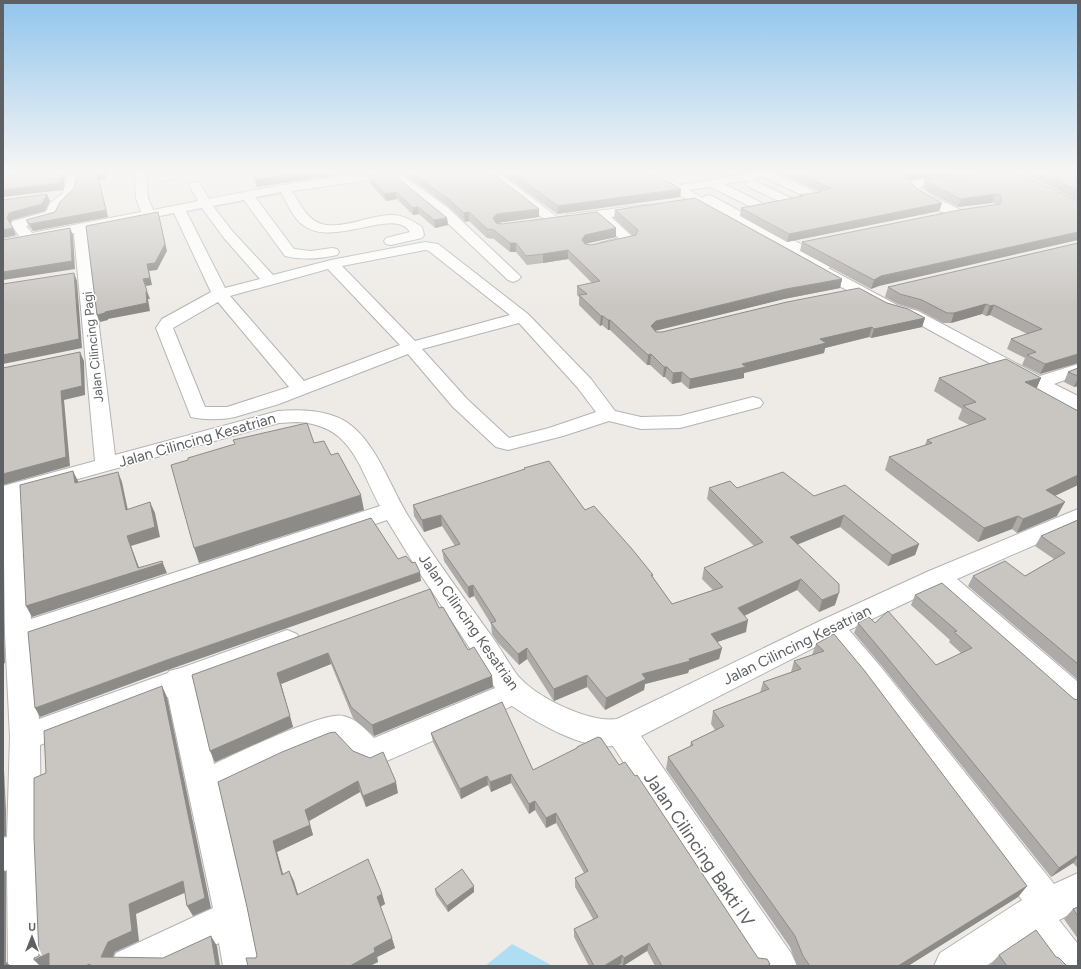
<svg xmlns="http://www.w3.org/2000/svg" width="1081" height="969" viewBox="0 0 1081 969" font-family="Figtree,sans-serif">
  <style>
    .water { fill: #afdef4 }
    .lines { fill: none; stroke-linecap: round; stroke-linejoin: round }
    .stream { fill: #afdef4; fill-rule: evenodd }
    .minor-casing { stroke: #b1b3b6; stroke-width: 2 }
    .path { stroke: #a0c2a5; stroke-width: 1.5; stroke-dasharray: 2.5 1; stroke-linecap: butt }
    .minor { fill: #fff; fill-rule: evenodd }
    .wall { fill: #adaaa7 }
    .shaded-wall { fill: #8d8b88 }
    .building { fill: #c9c6c2; stroke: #8d8b88 }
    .labels { text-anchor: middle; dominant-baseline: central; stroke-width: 3; stroke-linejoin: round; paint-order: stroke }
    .far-street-label { font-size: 13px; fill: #5e6164; stroke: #fff }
    .street-label { font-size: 15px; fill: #5e6164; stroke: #fff }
    .near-street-label { font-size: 18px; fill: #5e6164; stroke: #fff }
  </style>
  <rect width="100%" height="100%" fill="#eeebe6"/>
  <polygon class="water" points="512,944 553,966 485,966"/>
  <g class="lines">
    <polygon class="stream" points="295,190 296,190 296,192 150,219 148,218"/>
    <g class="minor-casing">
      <g id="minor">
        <path d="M 64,172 L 75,172 L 79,177 L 75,194 L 61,208 L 56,218 L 26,226 L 32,233 L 141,212 L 136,198 L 135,172 L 146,172 L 148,198 L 153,210 L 198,201 L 189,185 L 191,182 L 199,182 L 209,199 C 275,186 343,172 410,172 L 409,174 L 404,176 L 447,207 L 518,274 L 521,277 L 518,280 L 513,282 L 508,280 L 437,213 L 391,177 L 292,191 C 298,200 303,211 311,218 C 332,237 369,213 394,215 C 405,216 413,221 422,227 L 424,235 L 422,238 L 391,245 L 386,244 L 384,241 L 386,238 L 410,232 C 394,206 334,249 303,225 C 293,218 287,203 281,192 L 255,197 L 294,249 L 311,251 L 332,248 L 337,249 L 339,252 L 337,255 C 320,259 302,260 285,256 L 244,200 L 213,206 L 233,232 L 273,275 L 331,260 L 425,242 L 438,244 L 528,314 L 591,379 L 615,411 L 641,417 L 680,416 L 753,397 L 760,399 L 763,403 L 760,407 L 680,428 L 641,429 L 609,421 L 563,436 L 508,450 L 496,447 L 453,407 L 408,354 L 279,404 L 235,417 C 222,420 204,420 191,417 L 156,328 L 162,319 L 211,292 L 174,213 L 87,231 L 115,455 L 278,411 C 302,409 334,410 353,427 C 379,449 392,491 410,519 C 436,561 465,599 493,638 C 502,651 509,664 518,676 C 537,698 589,723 617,719 L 822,620 L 929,571 L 1078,509 L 1078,526 L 957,579 L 1078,682 L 1078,711 L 1068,708 L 935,589 L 849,630 L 880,666 L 1054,884 L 1078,873 L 1078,910 L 1059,920 L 1078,944 L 1078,966 L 1048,966 L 1028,938 L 986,966 L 934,966 L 940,953 L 1022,900 L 860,682 L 827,641 L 641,736 L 791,953 L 797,966 L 756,966 L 613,746 C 582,749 537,723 512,706 L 373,767 L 357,761 L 338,741 L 332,742 L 285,761 L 221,792 L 251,917 L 261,966 L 223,966 L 219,943 L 170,966 L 110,966 L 116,953 L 213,908 L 168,697 L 40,745 L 41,847 L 46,966 L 8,966 L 7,870 L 3,872 L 3,838 L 7,837 L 10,737 L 5,634 L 3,486 L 95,461 L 74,233 L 3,247 L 3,239 L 19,236 L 11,224 L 13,221 L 46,212 L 50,203 L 63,193 L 67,177 ZM 202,208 L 224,238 L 260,279 L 225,288 L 186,211 ZM 425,250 L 429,251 L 510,315 L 415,341 L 342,266 ZM 328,269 L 400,345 L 304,381 L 230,296 ZM 218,302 L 289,387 L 227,407 L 205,407 L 173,328 ZM 519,323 L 577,387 L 596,412 L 549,428 L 509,438 L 467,399 L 422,349 ZM 296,422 C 351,424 358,465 380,506 L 31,619 L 24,494 L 279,423 ZM 387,520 L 417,569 L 475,656 L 495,688 L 374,738 C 364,728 357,719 343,716 C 325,711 235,754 214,764 L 195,687 L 297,648 L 301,641 L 297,634 L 287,630 L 181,668 L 169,671 L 168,673 L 39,719 L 32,640 Z"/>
        <polygon points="486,172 498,172 561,220 559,223 549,223 487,174"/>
        <polygon points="643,172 657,172 680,185 757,172 779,172 778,175 818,193 820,196 818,199 810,199 764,177 751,179 791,198 793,201 791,204 787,205 747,186 745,183 750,180 724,184 762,203 763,206 762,209 757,210 711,187 689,190 702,198 708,195 712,196 832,261 834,264 832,267 828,268 897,305 918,311 1040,376 1078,364 1078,375 1054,384 1078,396 1078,410 1071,408 906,317 885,311 810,270 808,267 810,264 814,263 725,214 719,217 714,216 645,174"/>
        <path d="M 954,175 L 958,176 L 960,179 L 958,182 L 919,187 L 936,198 L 961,210 L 962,213 L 961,216 L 956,217 C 938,212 916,199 905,184 L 907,181 L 911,180 Z"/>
        <polygon points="644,205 649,206 650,209 649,212 611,217 636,240 634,243 605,250 600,249 598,246 600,243 619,238 597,219 571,222 566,221 564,218 566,215 571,214"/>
      </g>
    </g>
    <g class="path">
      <polyline points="208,175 234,172"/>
      <polyline points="158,182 181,179"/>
    </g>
    <use href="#minor" class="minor"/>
  </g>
  <g class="wall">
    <polygon points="76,172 107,172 106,179 99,180 108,217 33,231 29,227 26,220 55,212 74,188 77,174"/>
    <polygon points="251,172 353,172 257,187"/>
    <polygon points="360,172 393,172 390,172 447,218 448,225 435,228 419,214 413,215 397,199 386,201 369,182 368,175 389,172 361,173"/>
    <polygon points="407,172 491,172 539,217 496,223 502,224 616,228 616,237 585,243 591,245 633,236 614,218 615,210 842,279 840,288 784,299 655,330 656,332 662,332 887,303 925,318 922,327 871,338 869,337 825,348 824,353 744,373 744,378 689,389 681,382 672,384 665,377 663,377 650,365 647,365 610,330 608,330 602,325 600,326 579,305 579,297 577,295 577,286 592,283 568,259 543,263 527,265 516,252 510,252 494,239 487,238 469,221 465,222 448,206 407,176"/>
    <polygon points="500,172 651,172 681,189 680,197 557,214"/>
    <polygon points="659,172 689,172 666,175"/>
    <polygon points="779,172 985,172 908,179 916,188 942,203 939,211 787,242 740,216 741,208 799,197 800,195 820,192 780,173"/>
    <polygon points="1022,172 1078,172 1078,200"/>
    <polygon points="925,179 1078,201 871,289 800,251 802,242 998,205 997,204 992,203 958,207 930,193 923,187"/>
    <polygon points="1078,243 1078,363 1040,374 1022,365 1025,358 1007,349 1011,339 1027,334 990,315 986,316 982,314 951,323 943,323 919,310 898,304 885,297 888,287"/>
    <polygon points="1078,368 1078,386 1074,387 1064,382 1068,372"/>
    <polygon points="939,378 1041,378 1036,388 1078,485 1055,496 1057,516 1017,533 1012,529 978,542 885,470 889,457 925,445 927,440 969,425 958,419 962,409 934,391"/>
    <polygon points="524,468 585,510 653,575 653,577 672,604 713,590 702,579 704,568 754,546 707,499 709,488 737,488 814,496 919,544 915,555 888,566 840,527 797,544 835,605 819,612 797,590 744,615 746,632 717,642 722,648 719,659 689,670 688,673 645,684 644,690 605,710 587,687 554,701 553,700 527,659 519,665 498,643 492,634 491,624 474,596 469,598 444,561 442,550 455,546 442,526 424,532 414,516 413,505 524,470"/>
    <polygon points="1078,520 1078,680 968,586 973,576 1025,576 1054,559 1035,546 1041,536"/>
    <polygon points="915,595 1074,699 1078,700 1078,868 1073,863 1051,877 881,665 854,633 858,623 875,623 936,665 961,653 949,642 950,640 911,605"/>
    <polygon points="439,608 468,650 492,676 493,687 374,736 353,718 331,664 281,684 293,727 215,762 192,675"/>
    <polygon points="834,634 1027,886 1018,897 908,966 797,966 790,947 666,769 668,757 690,746 691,742 715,730 711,724 713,711 760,693 763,682 791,672 794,661 812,655 816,644"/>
    <polygon points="431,733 533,770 577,749 577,747 619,765 758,958 770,964 769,966 655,966 647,951 623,966 622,966 621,964 617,966 589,966 574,937 574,929 593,919 575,887 575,878 584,873 556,823 546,828 535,810 529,814 511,783 491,792 488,785 461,799 433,742"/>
    <polygon points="353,751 398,793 366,807 360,792 309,821 313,835 277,852 283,874 289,871 298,894 382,894 385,904 380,907 395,948 377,957 378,962 370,966 248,966 257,956 247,907 218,782"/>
    <polygon points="435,889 474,892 448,912 436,895"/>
    <polygon points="1078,907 1078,939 1064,919 1073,909"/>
    <polygon points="999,955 1056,957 1067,966 991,966 990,965"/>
  </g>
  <g class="shaded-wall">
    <polygon points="3,172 8,172 3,174"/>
    <polygon points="63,172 65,177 63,190 3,197 3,190"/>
    <polygon points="104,172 107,172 106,179 99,180 108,217 33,231 30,224 106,210 97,174"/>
    <polygon points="305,172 353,172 257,187 255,180"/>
    <polygon points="666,172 689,172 666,175"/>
    <polygon points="741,172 755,172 741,173"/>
    <polygon points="909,172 985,172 907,180 906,176"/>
    <polygon points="681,189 680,197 557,214 558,206"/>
    <polygon points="396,192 397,199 386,201 385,194"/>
    <polygon points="47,194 50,201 45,211 12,220 10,225 7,218 9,213"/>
    <polygon points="995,194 992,203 958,207 961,199"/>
    <polygon points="942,203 939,211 787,242 789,234"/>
    <polygon points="418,207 419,214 413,215 413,208"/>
    <polygon points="539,209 539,217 497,223 494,226 493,218 497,214"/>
    <polygon points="158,212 167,251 157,270 149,271 152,285 146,286 143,279"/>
    <polygon points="469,212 469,221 465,222 464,213"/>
    <polygon points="447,218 448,225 435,228 434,220"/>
    <polygon points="13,228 16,235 3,238 3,230"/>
    <polygon points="70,228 73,235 75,269 3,280 3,272"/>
    <polygon points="616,228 616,237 585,244 582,240 585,235"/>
    <polygon points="1078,232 1078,240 879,286 871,289 874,280 881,276"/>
    <rect x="510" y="243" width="6" height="9"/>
    <polygon points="568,250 568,259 543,263 543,254"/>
    <polygon points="74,273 77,281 82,348 3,364 3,355"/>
    <polygon points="842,279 840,288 784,299 655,331 651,326 656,321 786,289"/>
    <polygon points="147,291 150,299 148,299 150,311 108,319 108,320 100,322 97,315 105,312"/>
    <polygon points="986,304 982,314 951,323 954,313"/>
    <polygon points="994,305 990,315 986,316 990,306"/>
    <polygon points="601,316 603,316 602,325 600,326"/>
    <polygon points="925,318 922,327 871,338 874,329"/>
    <rect x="608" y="320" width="2" height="10"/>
    <polygon points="872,327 869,337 825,348 824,353 744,373 744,378 689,389 690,379 742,364 820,339"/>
    <polygon points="80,352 84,361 85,395 64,400 70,466 3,485 3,474 61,391"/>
    <polygon points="651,354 650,365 647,365 648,355"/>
    <polygon points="1078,354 1078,363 1040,374 1045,364"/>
    <polygon points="664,367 667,367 665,377 663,377"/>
    <polygon points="682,372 681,382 672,384 673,373"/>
    <polygon points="1041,378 1036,390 1025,382"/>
    <polygon points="1078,378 1078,386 1074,387"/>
    <polygon points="73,471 78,481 80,494 75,483"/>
    <polygon points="118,472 122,482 130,520 126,510"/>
    <polygon points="1078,475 1078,485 1039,503 1046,490"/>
    <polygon points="361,495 364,510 199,563 194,548"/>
    <polygon points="150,502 155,513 160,537 131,546 140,570 162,561 167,573 32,617 26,606 127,536"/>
    <polygon points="1065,502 1057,516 1017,533 1023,519"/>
    <polygon points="441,515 442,526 424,532 422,520"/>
    <polygon points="844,515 840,527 787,549 790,537"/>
    <polygon points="1018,516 1012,529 978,542 984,528"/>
    <polygon points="919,544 915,555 888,566 892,555"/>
    <polygon points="420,572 421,581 168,670 40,717 35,708 164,661"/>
    <polygon points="3,579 5,663 3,664"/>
    <polygon points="801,579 797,590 736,620 738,608"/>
    <polygon points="473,585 474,596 469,598 468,587"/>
    <polygon points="839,593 835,605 819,612 822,600"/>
    <polygon points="748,620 746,632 709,645 711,634"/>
    <polygon points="527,648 527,659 519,665 518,654"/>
    <polygon points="722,648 719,659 689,670 688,673 645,684 644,690 605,710 606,698 642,674"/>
    <polygon points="328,653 331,664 281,684 293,727 215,762 210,751 277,673"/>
    <polygon points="587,675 587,687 554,701 554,689"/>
    <polygon points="492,676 493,687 374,736 372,725"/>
    <polygon points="162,686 167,697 211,908 193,916 187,906"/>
    <polygon points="3,749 6,810 6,836 3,837"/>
    <polygon points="511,774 511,783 491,792 490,782"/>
    <polygon points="487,776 488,785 461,799 460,789"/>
    <polygon points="358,781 360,792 309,821 313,835 277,852 286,885 282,875 273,841 305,810"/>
    <polygon points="396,782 398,793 366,807 363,796"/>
    <polygon points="535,801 535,810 529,814 529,804"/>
    <polygon points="556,813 556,823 546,828 546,818"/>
    <polygon points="1078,855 1078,857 1073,863 1051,877 1059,868"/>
    <polygon points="3,869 6,872 6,962 11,966 3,966"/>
    <polygon points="289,871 294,881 301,905 297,895"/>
    <polygon points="183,881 189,891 136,914 139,941 115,952 109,966 101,957 108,942 129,904"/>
    <polygon points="474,886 474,892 448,912 447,906"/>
    <polygon points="1027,886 1018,897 908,966 898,966"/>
    <polygon points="382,894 385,904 380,907 377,897"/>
    <polygon points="211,936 217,946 220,966 216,966"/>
    <polygon points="392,938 395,948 377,957 378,962 370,966 350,966 374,948"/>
    <polygon points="649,943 647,951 623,966 624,958"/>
    <polygon points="49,953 50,966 40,966 34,960"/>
    <polygon points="622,955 621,964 617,966 604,966"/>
  </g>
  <g class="building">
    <polygon points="14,172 63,172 60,183 3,190 3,179 5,179"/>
    <polygon points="78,172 104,172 104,173 97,174 106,210 30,224 26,220 55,212 60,202 74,188"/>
    <polygon points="252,172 305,172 255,180"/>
    <polygon points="390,172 447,218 434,220 418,207 413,208 396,192 385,194 368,175"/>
    <polygon points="410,172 491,172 539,209 497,214 493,218 496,223 502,224 597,212 616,228 585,235 582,240 585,244 591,245 636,235 638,230 615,210 695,198 842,279 786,289 656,321 651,326 656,332 662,332 787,302 859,288 887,303 908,309 925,318 874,329 872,327 820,339 826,343 742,364 746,367 690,379 682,372 673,373 667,367 664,367 651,354 648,355 610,320 608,320 603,316 601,316 579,295 587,294 577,286 600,281 568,250 543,254 526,256 516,243 510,243 494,230 487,229 469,212 464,213 447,198"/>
    <polygon points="510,172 651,172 681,189 558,206"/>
    <polygon points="794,172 911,172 909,172 906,176 916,188 942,203 789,234 741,208 803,196 800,195 820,192 822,190 831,188"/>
    <polygon points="1007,172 1016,172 1078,201 1078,232 881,276 874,280 802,242 959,210 1000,204 1002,200 1000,195 995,194 961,199 932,185 925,179"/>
    <polygon points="1040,172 1078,172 1078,191"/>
    <polygon points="47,194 42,204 9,213 7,218 13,228 3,230 3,200"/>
    <polygon points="158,212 165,244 155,263 147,264 150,278 143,279 147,291 146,292 147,303 105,312 105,313 97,315 86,226"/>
    <polygon points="70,228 72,261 3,272 3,240"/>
    <polygon points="1078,243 1078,354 1045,364 1027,355 1036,352 1011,339 1042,329 994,305 990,306 986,304 954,313 947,313 922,300 900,294 888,287"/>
    <polygon points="74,273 79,339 3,355 3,284"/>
    <polygon points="80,352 82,386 61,391 66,457 3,474 3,368"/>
    <polygon points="1006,359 1041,378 1025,382 1078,411 1078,475 1046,490 1065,502 1023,519 1018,516 984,528 889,457 932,443 927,440 986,419 963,406 976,402 939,378"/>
    <polygon points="1078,368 1078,376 1068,372"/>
    <polygon points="307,423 314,443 324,441 331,455 338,453 361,495 194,548 171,465 188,460 188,458 235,444 233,440"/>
    <polygon points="549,461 585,510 594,506 632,549 653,575 651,575 672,604 723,587 704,568 763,542 709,488 730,481 737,488 783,472 814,496 845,485 919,544 892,555 844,515 790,537 839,584 839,593 822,600 801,579 738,608 748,620 711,634 722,648 689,659 690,661 642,674 646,679 606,698 587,675 554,689 553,688 527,648 518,654 498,632 491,623 496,621 473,585 468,587 442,550 460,544 441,515 422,520 413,505 525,469 524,468"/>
    <polygon points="73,471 75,483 118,472 126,510 150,502 155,527 127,536 138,568 162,561 163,563 26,606 20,485"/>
    <polygon points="371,518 398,559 406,556 412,563 415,562 420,572 164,661 35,708 28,632"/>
    <polygon points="1078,520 1078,664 973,576 1005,561 1025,576 1065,553 1041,536"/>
    <polygon points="942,583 1074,699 1078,700 1078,855 1059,868 885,655 858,623 869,617 875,623 888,611 936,665 972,648 954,632 957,631 915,595"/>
    <polygon points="430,589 439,608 443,607 468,650 474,647 492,676 372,725 351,707 328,653 277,673 290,716 210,751 192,675"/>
    <polygon points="834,634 864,670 1027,886 898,966 810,966 803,956 795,936 668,757 693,745 691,742 724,726 713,711 769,689 763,682 801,669 794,661 824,651 816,644"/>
    <polygon points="162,686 205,898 187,906 183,881 129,904 132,931 108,942 101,957 163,958 211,936 216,966 90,966 90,964 85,966 49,966 49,953 34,960 34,958 39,956 34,837 34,778 46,773 44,731"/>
    <polygon points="502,702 533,770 577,748 577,747 598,737 601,738 619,765 625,762 635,776 637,775 758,958 767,959 770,964 767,966 662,966 649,943 624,958 622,955 604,966 594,966 574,929 598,917 575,878 588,871 556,813 546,818 535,801 529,804 511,774 490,782 487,776 460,789 431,733"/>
    <polygon points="335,732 353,751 370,758 383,752 396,782 363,796 358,781 305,810 310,825 273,841 282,875 289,871 297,895 368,859 382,894 377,897 392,938 374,948 375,952 350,966 248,966 246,958 256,958 257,956 247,907 218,782 282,752 329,733"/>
    <polygon points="462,869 474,886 447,906 435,889"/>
    <polygon points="1078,907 1078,916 1073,909"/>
    <polygon points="1036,930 1056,957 1059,958 1067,966 1007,966 999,955"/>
  </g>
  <linearGradient id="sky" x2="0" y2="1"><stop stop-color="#91c5ed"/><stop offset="0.56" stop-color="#f7f6f4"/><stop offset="1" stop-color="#f7f6f4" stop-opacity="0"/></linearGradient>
  <rect width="1081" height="307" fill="url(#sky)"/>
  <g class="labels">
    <g class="far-street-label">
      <text transform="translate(93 347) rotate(-96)">Jalan Cilincing Pagi</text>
    </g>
    <g class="street-label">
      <text transform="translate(197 440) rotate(-16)">Jalan Cilincing Kesatrian</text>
      <text transform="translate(469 622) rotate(55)">Jalan Cilincing Kesatrian</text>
      <text transform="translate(797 645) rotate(-26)">Jalan Cilincing Kesatrian</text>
    </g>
    <g class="near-street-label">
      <text transform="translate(699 849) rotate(56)">Jalan Cilincing Bakti IV</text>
    </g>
  </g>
  <rect width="1081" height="969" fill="none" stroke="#5e6164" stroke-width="8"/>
  <g transform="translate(32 937)" stroke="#ffffff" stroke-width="3" paint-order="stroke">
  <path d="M0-3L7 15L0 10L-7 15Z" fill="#5e6164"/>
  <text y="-6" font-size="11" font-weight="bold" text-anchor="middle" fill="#5e6164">U</text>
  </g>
</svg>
